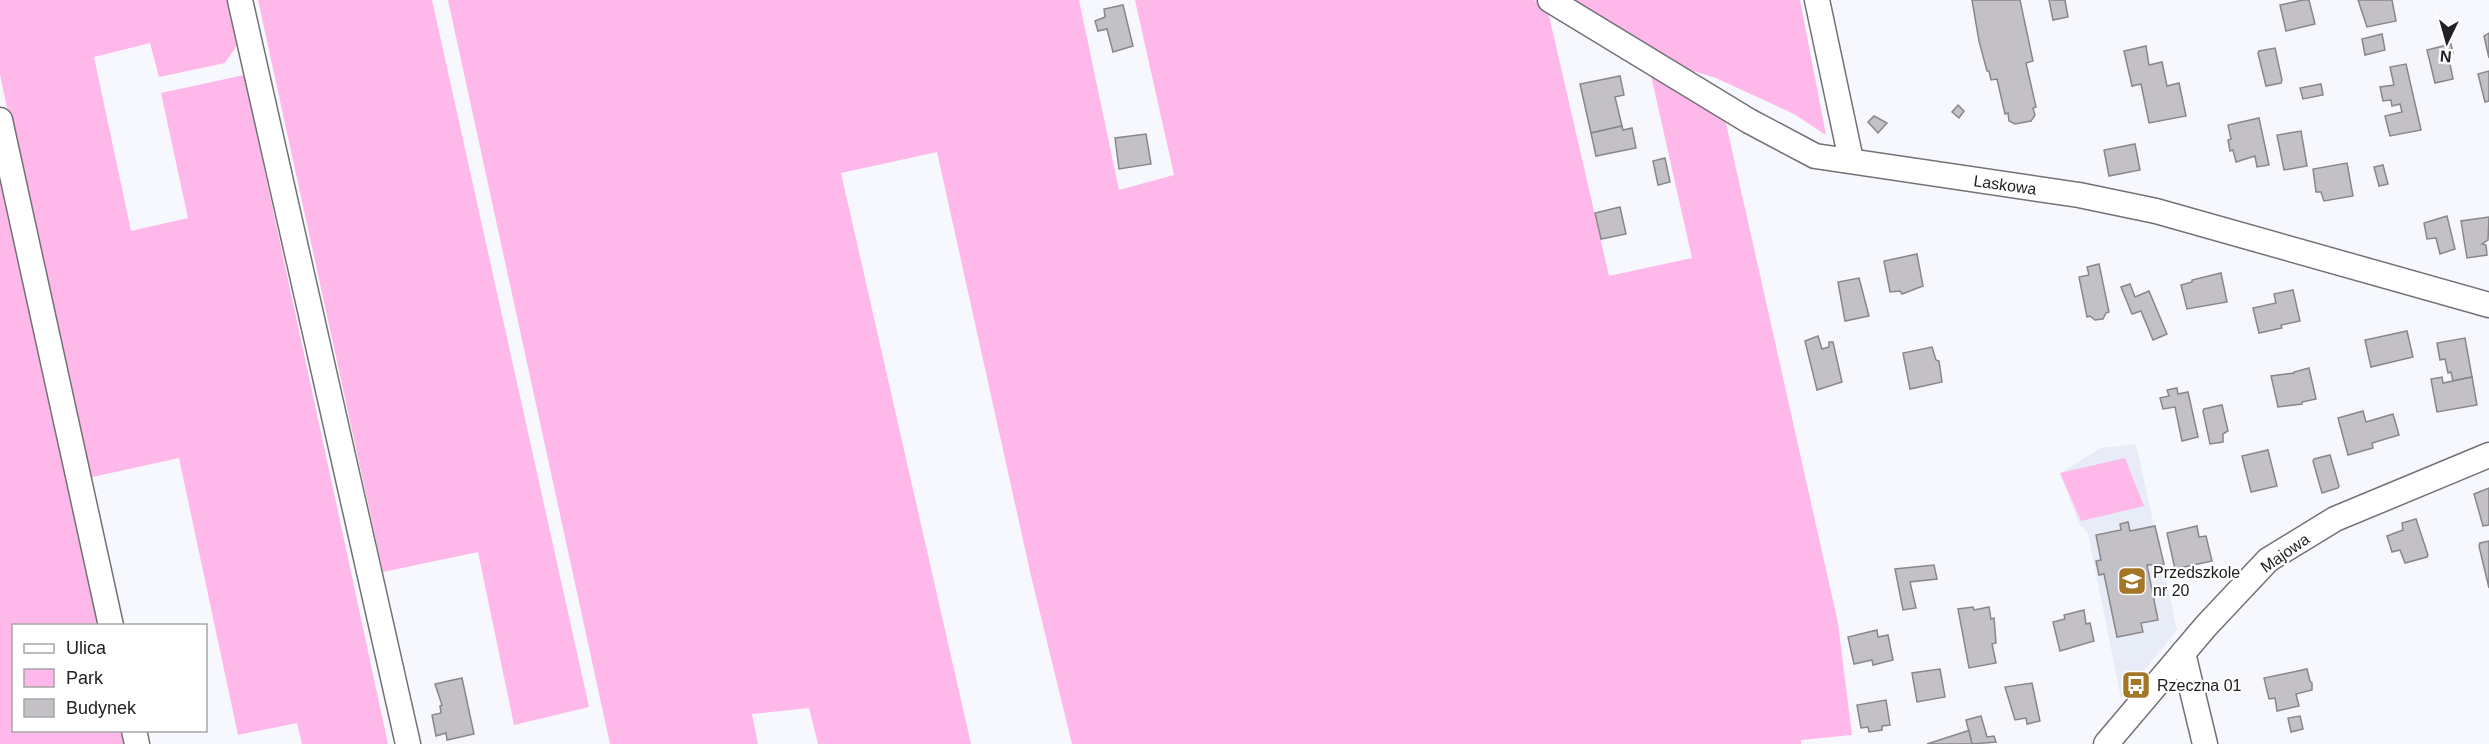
<svg xmlns="http://www.w3.org/2000/svg" width="2489" height="744" viewBox="0 0 2489 744" font-family="Arial,sans-serif">
  <style>
    .built { fill: #e8ecf7 }
    .green { fill: #feb8e9 }
    .building { fill: #c3c1c6; stroke: #89878b; stroke-width: 1.5 }
    .lines { fill: none; stroke-linecap: round; stroke-linejoin: round }
    .minor-casing { stroke: #717276; stroke-width: 27 }
    .minor { stroke: #fff; stroke-width: 24 }
    .labels { text-anchor: middle; dominant-baseline: central; stroke-width: 4.5; stroke-linejoin: round; paint-order: stroke }
    .street-label { font-size: 16px; fill: #202123; stroke: #fff }
    .poi-label { font-size: 16px; fill: #202123; stroke: #fff; text-anchor: start }
  </style>
  <rect width="100%" height="100%" fill="#f7f8fd"/>
  <polygon class="built" points="2136,444 2177,630 2121,699 2088,533 2079,524 2060,473 2101,448"/>
  <g class="green">
    <polygon points="0,0 229,0 238,44 225,63 159,77 150,43 94,57 131,231 188,218 161,93 244,75 388,744 302,744 297,723 238,735 179,458 88,478 0,75"/>
    <polygon points="258,0 432,0 589,707 514,725 478,552 383,572"/>
    <polygon points="448,0 1079,0 1119,190 1174,175 1135,0 1534,0 1547,7 1609,276 1692,258 1650,71 1725,119 1838,623 1852,735 1801,740 1801,744 1072,744 1031,576 937,152 841,173 971,744 818,744 809,708 752,714 758,744 610,744"/>
    <polygon points="1572,0 1800,0 1826,135 1794,114 1716,78 1683,68"/>
    <polygon points="0,168 99,625 14,626 14,730 122,731 125,744 0,744"/>
    <polygon points="2125,458 2144,506 2081,521 2060,473"/>
  </g>
  <g class="building">
    <polygon points="1972,0 2020,0 2033,61 2026,63 2036,107 2033,108 2035,115 2031,121 2015,124 2009,121 2008,113 2005,114 1997,79 1991,80 1989,71 1987,71 1979,41"/>
    <polygon points="2049,0 2065,0 2068,17 2053,20"/>
    <polygon points="2303,0 2309,0 2315,24 2286,31 2280,5"/>
    <polygon points="2358,0 2392,0 2396,21 2367,27"/>
    <polygon points="1123,5 1133,46 1113,52 1107,29 1098,31 1095,21 1105,17 1104,9"/>
    <polygon points="2489,33 2489,58 2484,36"/>
    <polygon points="2382,34 2385,50 2365,55 2362,39"/>
    <polygon points="2451,44 2453,53 2448,54 2453,79 2435,83 2427,50"/>
    <polygon points="2146,46 2149,65 2162,62 2167,86 2179,83 2186,116 2149,123 2141,84 2132,86 2124,51"/>
    <polygon points="2275,48 2282,80 2281,83 2266,86 2258,53 2259,51"/>
    <polygon points="2406,64 2421,130 2390,136 2385,116 2402,112 2400,104 2392,106 2391,100 2383,101 2380,87 2394,85 2390,67"/>
    <polygon points="2489,71 2489,101 2485,102 2478,74"/>
    <polygon points="1620,76 1624,95 1615,97 1622,126 1591,133 1580,84"/>
    <polygon points="2321,84 2323,95 2303,99 2300,88"/>
    <polygon points="1958,105 1964,111 1959,118 1952,112"/>
    <polygon points="1874,116 1887,123 1878,133 1868,122"/>
    <polygon points="2259,118 2269,165 2257,167 2255,156 2236,162 2233,150 2230,151 2228,140 2231,139 2228,125"/>
    <polygon points="1622,126 1623,130 1632,128 1636,148 1596,156 1591,133"/>
    <polygon points="2301,131 2307,166 2284,170 2277,135"/>
    <polygon points="1146,134 1151,164 1119,169 1115,138"/>
    <polygon points="2135,144 2140,170 2109,176 2104,150"/>
    <polygon points="1665,158 1670,182 1658,185 1653,161"/>
    <polygon points="2347,163 2353,196 2324,201 2321,192 2316,192 2313,169"/>
    <polygon points="2383,165 2388,184 2379,186 2374,167"/>
    <polygon points="1620,207 1626,234 1601,239 1595,213"/>
    <polygon points="2447,216 2455,249 2440,254 2436,238 2427,239 2424,223"/>
    <polygon points="2489,217 2488,240 2482,244 2486,245 2487,255 2467,258 2461,221"/>
    <polygon points="1917,254 1923,286 1902,294 1900,291 1890,292 1884,261"/>
    <polygon points="2099,264 2109,312 2106,313 2103,319 2095,320 2090,316 2087,317 2079,277 2089,275 2087,267"/>
    <polygon points="2221,273 2227,302 2187,309 2181,285 2192,282 2192,280"/>
    <polygon points="1859,278 1869,316 1845,321 1838,282"/>
    <polygon points="2130,284 2135,297 2149,291 2167,334 2153,340 2141,311 2132,314 2121,287"/>
    <polygon points="2293,290 2300,321 2281,325 2282,328 2259,333 2253,308 2276,303 2274,294"/>
    <polygon points="2407,331 2413,357 2371,367 2365,340"/>
    <polygon points="1818,336 1822,349 1829,347 1829,342 1833,342 1842,382 1817,390 1805,341"/>
    <polygon points="2465,338 2472,377 2453,381 2451,372 2448,373 2445,359 2440,360 2437,343"/>
    <polygon points="1932,347 1936,360 1939,361 1942,382 1910,389 1903,353"/>
    <polygon points="2309,368 2316,399 2302,402 2302,404 2278,407 2271,376 2294,373 2294,372"/>
    <polygon points="2442,377 2443,383 2472,377 2477,405 2437,412 2431,379"/>
    <polygon points="2177,388 2178,394 2188,392 2198,437 2182,441 2175,407 2163,409 2160,398 2169,396 2167,390"/>
    <polygon points="2222,405 2228,431 2223,434 2223,442 2210,444 2203,411 2204,409"/>
    <polygon points="2363,411 2366,422 2393,414 2399,435 2372,443 2373,448 2348,455 2338,418"/>
    <polygon points="2268,450 2277,486 2251,492 2242,456"/>
    <polygon points="2330,455 2339,486 2338,488 2322,493 2313,461 2314,459"/>
    <polygon points="2489,488 2489,525 2483,526 2474,494"/>
    <polygon points="2416,519 2428,555 2427,557 2405,563 2400,550 2392,552 2387,536 2403,530 2402,523"/>
    <polygon points="2128,522 2130,531 2155,526 2164,564 2147,565 2158,620 2141,623 2143,632 2117,637 2104,574 2099,575 2096,561 2101,560 2096,535 2121,530 2120,524"/>
    <polygon points="2197,526 2199,537 2206,536 2212,561 2175,569 2167,533"/>
    <polygon points="2489,541 2489,588 2479,546 2480,543"/>
    <polygon points="1934,565 1937,579 1910,582 1916,608 1903,610 1895,569"/>
    <polygon points="1973,607 1974,610 1989,607 1991,619 1994,618 1996,643 1992,644 1996,663 1969,668 1958,609"/>
    <polygon points="2084,610 2086,624 2090,623 2094,641 2060,651 2053,622 2065,619 2064,615"/>
    <polygon points="1877,630 1878,637 1888,635 1893,660 1873,665 1872,660 1854,664 1848,637"/>
    <polygon points="1940,669 1945,697 1917,702 1912,673"/>
    <polygon points="2307,669 2310,681 2312,683 2312,690 2296,694 2299,706 2277,711 2275,698 2269,699 2264,678"/>
    <polygon points="462,678 474,734 447,740 446,733 436,736 432,715 441,713 440,706 442,705 435,684"/>
    <polygon points="2032,683 2040,721 2027,724 2026,718 2015,720 2005,687"/>
    <polygon points="1886,700 1890,725 1882,726 1882,730 1869,732 1868,727 1861,728 1857,705"/>
    <polygon points="1981,716 1987,737 1994,736 1996,742 1972,744 1966,720"/>
    <polygon points="2300,716 2303,729 2291,732 2288,718"/>
    <polygon points="1969,731 1972,744 1927,744 1967,731"/>
  </g>
  <g class="lines">
    <g class="minor-casing">
      <g id="minor">
        <polyline points="240,0 408,744"/>
        <polyline points="1550,0 1749,121 1815,156 2079,195 2156,211 2489,305"/>
        <polyline points="1817,0 1851,160"/>
        <polyline points="0,120 111,626"/>
        <polyline points="2183,653 2205,744"/>
        <polyline points="134,730 137,744"/>
        <polyline points="2106,744 2206,626 2268,560 2335,519 2489,455"/>
      </g>
    </g>
    <use href="#minor" class="minor"/>
  </g>
  <defs>
    <g id="school-square" transform="scale(1.5)"><rect x="-9" y="-9" width="18" height="18" rx="4" fill="#a37628" stroke="#fff"/><path d="M0-5L7-2L0 1L-7-2ZM-4 1L0 2.5L4 1V4Q0 6-4 4Z" fill="#fff"/></g>
    <g id="bus-square" transform="scale(1.5)"><rect x="-9" y="-9" width="18" height="18" rx="4" fill="#a37628" stroke="#fff"/><path d="M-5-6H5V4H4V6H2V4H-2V6H-4V4H-5ZM-3.5-4V0h7V-4ZM-3.5 1.2v1.5H-2V1.2ZM2 1.2v1.5H3.5V1.2Z" fill="#fff"/></g>
  </defs>
  <g fill-rule="evenodd">
    <use href="#school-square" x="2132" y="581"/>
    <use href="#bus-square" x="2136" y="685"/>
  </g>
  <g class="labels">
    <g class="street-label">
      <text transform="translate(2005 185) rotate(8)">Laskowa</text>
      <text transform="translate(2285 553) rotate(-35)">Majowa</text>
    </g>
    <g class="poi-label">
      <text x="2153" y="572">Przedszkole<tspan x="2153" dy="18">nr 20</tspan></text>
      <text x="2157" y="685">Rzeczna 01</text>
    </g>
  </g>
  <rect x="12" y="624" width="195" height="108" fill="#ffffff" stroke="#a6a6a7" stroke-width="1.5"/>
  <rect x="24" y="644" width="30" height="9" fill="#ffffff" stroke="#a6a6a7" stroke-width="1.5"/>
  <text x="66" y="654" font-size="18" fill="#202123">Ulica</text>
  <rect x="24" y="669" width="30" height="18" fill="#feb8e9" stroke="#a6a6a7" stroke-width="1.5"/>
  <text x="66" y="684" font-size="18" fill="#202123">Park</text>
  <rect x="24" y="699" width="30" height="18" fill="#c3c1c6" stroke="#a6a6a7" stroke-width="1.5"/>
  <text x="66" y="714" font-size="18" fill="#202123">Budynek</text>
  <g transform="translate(2447 42) rotate(185)" stroke="#ffffff" stroke-width="4.5" paint-order="stroke">
  <path d="M0-4.5L10 22L0 15L-10 22Z" fill="#202123"/>
  <text y="-9" font-size="16" font-weight="bold" text-anchor="middle" fill="#202123">N</text>
  </g>
</svg>
